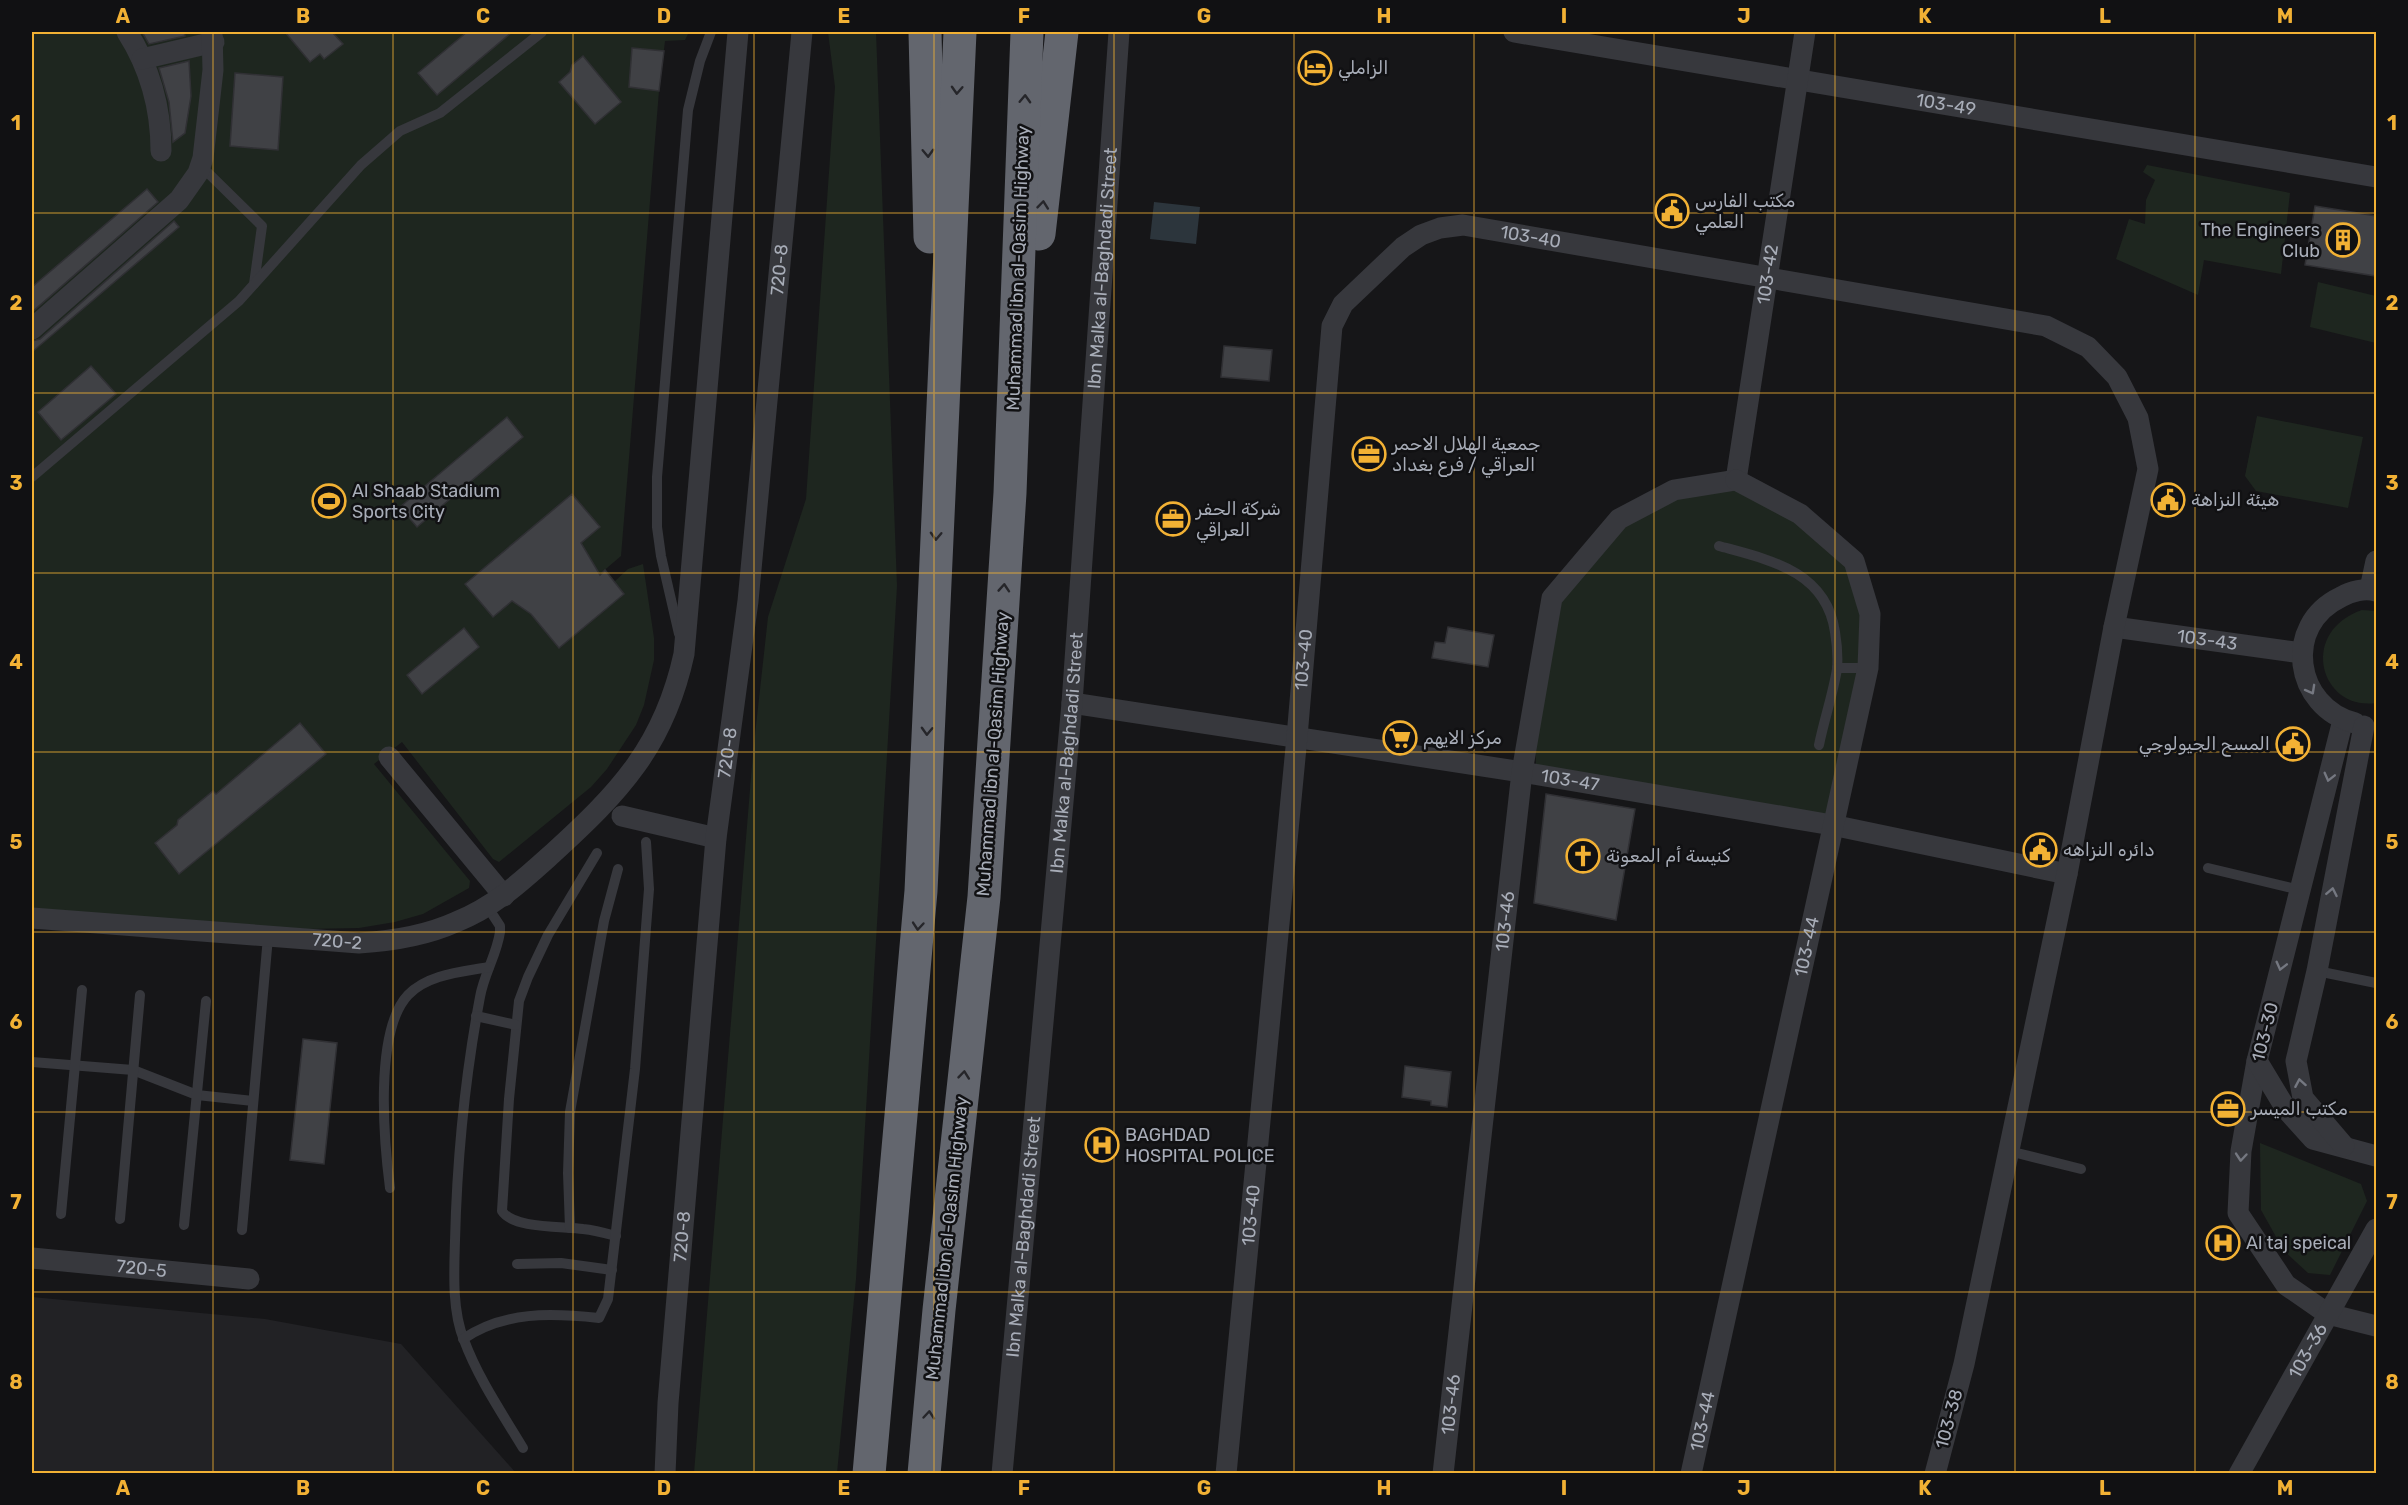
<svg xmlns="http://www.w3.org/2000/svg" width="2408" height="1505" viewBox="0 0 2408 1505" font-family="Rubik,Cairo,sans-serif">
  <style>
    .built { fill: #222225 }
    .green { fill: #1e261f }
    .water { fill: #2c353c }
    .building { fill: #404145; stroke: #303034; stroke-width: 1.5 }
    .lines { fill: none; stroke-linecap: round; stroke-linejoin: round }
    .lane { stroke: #37383d; stroke-width: 10 }
    .street { stroke: #37383d; stroke-width: 21 }
    .highway { stroke: #63666e; stroke-width: 33 }
    .oneway { stroke: #26262a }
    .oneway2 { stroke: #757881 }
    .grid { fill: none; stroke: #f2b134; stroke-width: 1.5; stroke-opacity: 0.55 }
    .labels { text-anchor: middle; dominant-baseline: central; stroke-width: 5; stroke-linejoin: round; paint-order: stroke }
    .poi-label { font-size: 18px; fill: #a8adb8; stroke: #111113; text-anchor: start }
    .street-label { font-size: 18px; fill: #a8adb8; stroke: #111113 }
    .neatline { fill: none; stroke: #f2b134; stroke-width: 2 }
    .grid-label { font-size: 20px; text-anchor: middle; font-weight: bold; fill: #f2b134 }
  </style>
  <rect width="100%" height="100%" fill="#161618"/>
  <polygon class="built" points="32,1297 265,1319 401,1344 516,1473 32,1473"/>
  <g class="green">
    <polygon points="32,32 689,32 685,40 665,41 659,91 621,556 540,625 614,582 628,569 643,564 654,638 654,660 644,705 636,725 607,769 591,787 499,862 493,859 402,742 374,764 470,881 469,888 423,914 395,922 359,928 307,929 216,923 32,908"/>
    <polygon points="828,32 876,32 897,586 856,1279 837,1473 694,1473 753,753 768,617 806,499 835,87"/>
    <polygon points="2147,165 2290,193 2281,274 2204,260 2198,295 2116,259 2129,219 2145,224 2146,200 2155,180 2143,172"/>
    <polygon points="2318,282 2376,296 2376,343 2310,327"/>
    <polygon points="2257,416 2363,437 2348,508 2256,491 2245,476"/>
    <polygon points="1736,480 1856,550 1868,668 1832,825 1536,766 1534,702 1552,598 1619,519"/>
    <path d="M 2362,610 L 2376,611 L 2376,703 C 2320,711 2298,632 2362,610 Z"/>
    <polygon points="2260,1143 2361,1184 2367,1201 2330,1275 2308,1273 2284,1251 2261,1210"/>
  </g>
  <polygon class="water" points="1154,202 1200,207 1196,244 1150,239"/>
  <g class="building">
    <polygon points="142,32 184,32 185,36 149,44"/>
    <polygon points="285,32 332,32 343,44 324,59 320,54 310,62"/>
    <polygon points="467,32 512,32 437,95 418,73"/>
    <polygon points="632,48 664,51 659,91 629,87"/>
    <polygon points="583,56 621,102 595,124 559,82 570,72 572,65"/>
    <polygon points="189,61 191,96 185,133 173,142 169,102 159,68"/>
    <polygon points="235,73 283,77 278,150 230,146"/>
    <polygon points="147,189 158,202 32,312 32,287"/>
    <polygon points="2315,206 2376,216 2376,276 2305,265"/>
    <polygon points="174,221 179,227 32,352 32,341 40,339"/>
    <polygon points="1224,346 1272,350 1269,381 1221,377"/>
    <polygon points="91,366 116,394 61,440 38,412"/>
    <polygon points="507,417 523,437 417,527 400,507"/>
    <polygon points="572,494 600,527 581,543 600,575 605,570 624,594 559,648 531,614 512,601 493,617 465,584"/>
    <polygon points="1448,627 1494,635 1488,667 1432,658 1435,642 1445,643"/>
    <polygon points="464,628 479,647 422,694 407,675"/>
    <polygon points="300,723 326,754 179,874 155,843 177,825 178,820 213,791 216,794"/>
    <polygon points="1546,794 1635,809 1616,920 1534,903"/>
    <polygon points="303,1039 337,1043 324,1164 290,1160"/>
    <polygon points="1405,1066 1451,1072 1447,1107 1431,1105 1431,1101 1402,1097"/>
  </g>
  <g class="lines">
    <g class="lane">
      <polyline points="201,166 262,226 254,284"/>
      <polyline points="32,477 239,301 361,165 400,131 440,113 542,32"/>
      <path d="M 1719,546 C 1770,560 1826,571 1835,632 C 1837,644 1838,657 1837,669 C 1833,694 1824,720 1819,745"/>
      <polyline points="679,634 661,556 657,527 657,477 688,110 700,61 711,32"/>
      <polyline points="1837,668 1868,668"/>
      <path d="M 597,853 L 548,935 L 528,977 L 519,1001 L 509,1099 L 502,1211 C 513,1229 564,1226 583,1229 C 594,1230 605,1233 616,1236"/>
      <polyline points="2208,868 2300,890"/>
      <path d="M 487,906 L 500,926 L 500,932 C 497,954 484,974 480,997 C 465,1077 457,1159 455,1241 C 454,1272 452,1311 464,1340 C 478,1378 502,1413 523,1448"/>
      <polyline points="2317,971 2376,983"/>
      <polyline points="476,1016 516,1025"/>
      <polyline points="32,1062 133,1070 197,1095 253,1101"/>
      <polyline points="2009,1151 2081,1169"/>
      <path d="M 390,1188 C 384,1142 374,1031 408,995 C 428,974 462,972 489,967"/>
      <polyline points="61,1214 82,990"/>
      <polyline points="120,1219 140,995"/>
      <polyline points="184,1225 206,1001"/>
      <polyline points="570,1228 568,1173 570,1112 604,921 618,869"/>
      <polyline points="242,1230 268,937"/>
      <polyline points="517,1264 561,1263 612,1270"/>
      <path d="M 463,1339 C 504,1311 551,1313 599,1318 L 608,1299 L 635,1069 L 649,889 L 646,842"/>
    </g>
    <g class="street">
      <path d="M 127,32 C 150,68 161,108 161,151"/>
      <path id="s1" d="M 1514,32 L 2376,177"/>
      <polyline points="142,59 214,42"/>
      <polyline points="32,329 179,200 198,173 203,158 213,70 212,32"/>
      <path id="s2" d="M 1736,480 L 1805,32"/>
      <polyline points="2370,589 2376,561"/>
      <path id="s3" d="M 2114,627 L 2302,653"/>
      <path id="s4" d="M 1072,703 L 1522,772 L 1832,825 L 2067,874"/>
      <polyline points="2343,720 2257,1061 2241,1151 2238,1213 2286,1285 2328,1314 2376,1326"/>
      <path d="M 2355,723 C 2294,707 2282,625 2341,597 C 2351,591 2365,588 2376,591"/>
      <polyline points="389,757 504,896"/>
      <polyline points="622,816 716,838"/>
      <path id="s5" d="M 32,918 L 359,943 C 393,941 425,936 456,922 C 494,907 522,881 552,854 C 620,792 664,746 684,654 L 738,32"/>
      <polyline points="2257,1061 2286,1109 2313,1139 2376,1156"/>
      <polyline points="2344,1146 2303,1098 2296,1061 2317,971 2364,726"/>
      <path id="s6" d="M 32,1258 L 249,1279"/>
      <path id="s7" d="M 665,1474 L 668,1403 L 716,838 L 748,601 L 802,32"/>
      <path id="s8" d="M 1002,1474 L 1072,703 L 1119,32"/>
      <path id="s9" d="M 1226,1474 L 1297,737 L 1332,326 L 1343,304 L 1403,247 L 1421,235 L 1440,228 L 1463,225 L 2046,326 L 2088,347 L 2117,377 L 2138,418 L 2148,469 L 2114,627 L 2067,874 L 1964,1364 L 1935,1474"/>
      <path id="s10" d="M 1443,1474 L 1522,772 L 1552,598 L 1619,519 L 1674,490 L 1736,480"/>
      <path id="s11" d="M 1691,1474 L 1868,668 L 1870,614 L 1854,561 L 1800,514 L 1736,480"/>
      <path id="s12" d="M 2239,1474 L 2376,1229"/>
    </g>
    <g class="highway">
      <polyline points="925,32 930,237"/>
      <polyline points="1039,234 1062,32"/>
      <polyline points="869,1474 921,891 960,32"/>
      <polyline points="924,1474 939,1310 984,897 1010,493 1027,32"/>
    </g>
  </g>
  <defs><path id="oneway-chevron" d="M-2-3.5L2.5 0L-2 3.5" fill="none" stroke-width="1.6" stroke-linecap="round" stroke-linejoin="round" transform="scale(1.5)"/></defs>
  <g class="oneway">
    <use href="#oneway-chevron" transform="translate(957 90) rotate(93)"/>
    <use href="#oneway-chevron" transform="translate(1025 99) rotate(-88)"/>
    <use href="#oneway-chevron" transform="translate(928 153) rotate(88)"/>
    <use href="#oneway-chevron" transform="translate(1043 205) rotate(-84)"/>
    <use href="#oneway-chevron" transform="translate(936 536) rotate(92)"/>
    <use href="#oneway-chevron" transform="translate(1004 588) rotate(-86)"/>
    <use href="#oneway-chevron" transform="translate(927 731) rotate(92)"/>
    <use href="#oneway-chevron" transform="translate(918 926) rotate(95)"/>
    <use href="#oneway-chevron" transform="translate(964 1075) rotate(-84)"/>
    <use href="#oneway-chevron" transform="translate(929 1415) rotate(-85)"/>
  </g>
  <g class="oneway2">
    <use href="#oneway-chevron" transform="translate(2311 690) rotate(61)"/>
    <use href="#oneway-chevron" transform="translate(2329 777) rotate(104)"/>
    <use href="#oneway-chevron" transform="translate(2332 892) rotate(-79)"/>
    <use href="#oneway-chevron" transform="translate(2281 966) rotate(104)"/>
    <use href="#oneway-chevron" transform="translate(2300 1083) rotate(-100)"/>
    <use href="#oneway-chevron" transform="translate(2241 1157) rotate(95)"/>
  </g>
  <path class="grid" d="M 213,32 L 213,1474M 393,32 L 393,1474M 573,32 L 573,1474M 754,32 L 754,1474M 934,32 L 934,1474M 1114,32 L 1114,1474M 1294,32 L 1294,1474M 1474,32 L 1474,1474M 1654,32 L 1654,1474M 1835,32 L 1835,1474M 2015,32 L 2015,1474M 2195,32 L 2195,1474M 32,213 L 2376,213M 32,393 L 2376,393M 32,573 L 2376,573M 32,752 L 2376,752M 32,932 L 2376,932M 32,1112 L 2376,1112M 32,1292 L 2376,1292"/>
  <defs>
    <g id="hotel-ring" transform="scale(1.725)"><circle r="9.5" fill="#111113" stroke="#f2b134" stroke-width="1.5"/><path d="M-6-4.5h1.5V1H6V5H4.5V3h-9V5H-6ZM-4 0a1.8 1.8 0 1 1 3.6 0ZM.5 0V-2.5h3Q6-2.5 6 0Z" fill="#f2b134"/></g>
    <g id="civic-ring" transform="scale(1.725)"><circle r="9.5" fill="#111113" stroke="#f2b134" stroke-width="1.5"/><path d="M-.6-6.5H3V-4.5H.6V-3L4-1V1h2V6H-6V1h2V-1L-.6-3ZM-1.2 2.5V6h2.4V2.5Z" fill="#f2b134"/></g>
    <g id="building-ring" transform="scale(1.725)"><circle r="9.5" fill="#111113" stroke="#f2b134" stroke-width="1.5"/><path d="M-4-6H4V6H1V3H-1V6H-4ZM-2.5-4.3h1.7v1.8h-1.7ZM.8-4.3h1.7v1.8H.8ZM-2.5-1h1.7V.8h-1.7ZM.8-1h1.7V.8H.8Z" fill="#f2b134"/></g>
    <g id="office-ring" transform="scale(1.725)"><circle r="9.5" fill="#111113" stroke="#f2b134" stroke-width="1.5"/><path d="M-6-3h4V-5.5h4V-3h4V5H-6ZM-1-4.5V-3h2v-1.5ZM-6 0V1H6V0Z" fill="#f2b134"/></g>
    <g id="stadium-ring" transform="scale(1.725)"><circle r="9.5" fill="#111113" stroke="#f2b134" stroke-width="1.5"/><path d="M0-5a6.5 5 0 1 0 0 10a6.5 5 0 1 0 0-10ZM-3.5-1.8h7v3.6h-7Z" fill="#f2b134"/></g>
    <g id="supermarket-ring" transform="scale(1.725)"><circle r="9.5" fill="#111113" stroke="#f2b134" stroke-width="1.5"/><path d="M-6-5.5h2.5l.6 2H6L4.5 2H-2.5L-4.4-4H-6ZM-1.5 3.2a1.3 1.3 0 1 0 .1 0ZM3 3.2a1.3 1.3 0 1 0 .1 0Z" fill="#f2b134"/></g>
    <g id="church-ring" transform="scale(1.725)"><circle r="9.5" fill="#111113" stroke="#f2b134" stroke-width="1.5"/><path d="M-1.2-6h2.4v3.5h3.3v2.4h-3.3V6h-2.4V-.1h-3.3v-2.4h3.3Z" fill="#f2b134"/></g>
    <g id="hospital-ring" transform="scale(1.725)"><circle r="9.5" fill="#111113" stroke="#f2b134" stroke-width="1.5"/><path d="M-5-5h3v3.5h4V-5h3V5h-3V1.5h-4V5h-3Z" fill="#f2b134"/></g>
  </defs>
  <g fill-rule="evenodd">
    <use href="#hotel-ring" x="1315" y="68"/>
    <use href="#civic-ring" x="1672" y="211"/>
    <use href="#building-ring" x="2343" y="240"/>
    <use href="#office-ring" x="1369" y="454"/>
    <use href="#civic-ring" x="2168" y="500"/>
    <use href="#stadium-ring" x="329" y="501"/>
    <use href="#office-ring" x="1173" y="519"/>
    <use href="#supermarket-ring" x="1400" y="738"/>
    <use href="#civic-ring" x="2293" y="744"/>
    <use href="#civic-ring" x="2040" y="850"/>
    <use href="#church-ring" x="1583" y="856"/>
    <use href="#office-ring" x="2228" y="1109"/>
    <use href="#hospital-ring" x="1102" y="1145"/>
    <use href="#hospital-ring" x="2223" y="1243"/>
  </g>
  <g class="labels">
    <g class="poi-label">
      <text x="1338" y="68">الزاملي</text>
      <text x="1695" y="201">مكتب الفارس<tspan x="1695" dy="21">العلمي</tspan></text>
      <text x="2320" y="230" text-anchor="end">The Engineers<tspan x="2320" dy="21">Club</tspan></text>
      <text x="1392" y="444">جمعية الهلال الاحمر<tspan x="1392" dy="21">العراقي / فرع بغداد</tspan></text>
      <text x="352" y="491">Al Shaab Stadium<tspan x="352" dy="21">Sports City</tspan></text>
      <text x="2191" y="500">هيئة النزاهة</text>
      <text x="1196" y="509">شركة الحفر<tspan x="1196" dy="21">العراقي</tspan></text>
      <text x="1423" y="738">مركز الايهم</text>
      <text x="2270" y="744" text-anchor="end">المسح الجيولوجي</text>
      <text x="2063" y="850">دائره النزاهه</text>
      <text x="1606" y="856">كنيسة أم المعونة</text>
      <text x="2251" y="1109">مكتب الميسر</text>
      <text x="1125" y="1135">BAGHDAD<tspan x="1125" dy="21">HOSPITAL POLICE</tspan></text>
      <text x="2246" y="1243">Al taj speical</text>
    </g>
    <g class="street-label">
      <text stroke="none"><textPath href="#s1" startOffset="438">103-49</textPath></text>
      <text stroke="none"><textPath href="#s9" startOffset="1394">103-40</textPath></text>
      <text transform="translate(1018 268) rotate(-88)">Muhammad ibn al-Qasim Highway</text>
      <text stroke="none"><textPath href="#s8" startOffset="1210">Ibn Malka al-Baghdadi Street</textPath></text>
      <text stroke="none"><textPath href="#s7" startOffset="1210">720-8</textPath></text>
      <text stroke="none"><textPath href="#s2" startOffset="208">103-42</textPath></text>
      <text stroke="none"><textPath href="#s3" startOffset="94">103-43</textPath></text>
      <text stroke="none"><textPath href="#s9" startOffset="818">103-40</textPath></text>
      <text stroke="none"><textPath href="#s7" startOffset="724">720-8</textPath></text>
      <text stroke="none"><textPath href="#s8" startOffset="724">Ibn Malka al-Baghdadi Street</textPath></text>
      <text transform="translate(993 754) rotate(-86)">Muhammad ibn al-Qasim Highway</text>
      <text stroke="none"><textPath href="#s4" startOffset="504">103-47</textPath></text>
      <text stroke="none"><textPath href="#s10" startOffset="556">103-46</textPath></text>
      <text stroke="none"><textPath href="#s5" startOffset="306">720-2</textPath></text>
      <text stroke="none"><textPath href="#s11" startOffset="540">103-44</textPath></text>
      <text transform="translate(2265 1032) rotate(-76)">103-30</text>
      <text stroke="none"><textPath href="#s9" startOffset="260">103-40</textPath></text>
      <text stroke="none"><textPath href="#s7" startOffset="238">720-8</textPath></text>
      <text stroke="none"><textPath href="#s8" startOffset="238">Ibn Malka al-Baghdadi Street</textPath></text>
      <text transform="translate(947 1238) rotate(-84)">Muhammad ibn al-Qasim Highway</text>
      <text stroke="none"><textPath href="#s6" startOffset="110">720-5</textPath></text>
      <text stroke="none"><textPath href="#s12" startOffset="141">103-36</textPath></text>
      <text stroke="none"><textPath href="#s10" startOffset="70">103-46</textPath></text>
      <text transform="translate(1949 1419) rotate(-75)">103-38</text>
      <text stroke="none"><textPath href="#s11" startOffset="54">103-44</textPath></text>
    </g>
  </g>
  <rect width="2408" height="1505" fill="none" stroke="#111113" stroke-width="66"/>
  <rect x="33" y="33" width="2342" height="1439" class="neatline"/>
  <g class="grid-label">
    <text x="123" y="23">A</text>
    <text x="303" y="23">B</text>
    <text x="483" y="23">C</text>
    <text x="664" y="23">D</text>
    <text x="844" y="23">E</text>
    <text x="1024" y="23">F</text>
    <text x="1204" y="23">G</text>
    <text x="1384" y="23">H</text>
    <text x="1564" y="23">I</text>
    <text x="1744" y="23">J</text>
    <text x="1925" y="23">K</text>
    <text x="2105" y="23">L</text>
    <text x="2285" y="23">M</text>
    <text x="16" y="130">1</text>
    <text x="2392" y="130">1</text>
    <text x="16" y="310">2</text>
    <text x="2392" y="310">2</text>
    <text x="16" y="490">3</text>
    <text x="2392" y="490">3</text>
    <text x="16" y="669">4</text>
    <text x="2392" y="669">4</text>
    <text x="16" y="849">5</text>
    <text x="2392" y="849">5</text>
    <text x="16" y="1029">6</text>
    <text x="2392" y="1029">6</text>
    <text x="16" y="1209">7</text>
    <text x="2392" y="1209">7</text>
    <text x="16" y="1389">8</text>
    <text x="2392" y="1389">8</text>
    <text x="123" y="1495">A</text>
    <text x="303" y="1495">B</text>
    <text x="483" y="1495">C</text>
    <text x="664" y="1495">D</text>
    <text x="844" y="1495">E</text>
    <text x="1024" y="1495">F</text>
    <text x="1204" y="1495">G</text>
    <text x="1384" y="1495">H</text>
    <text x="1564" y="1495">I</text>
    <text x="1744" y="1495">J</text>
    <text x="1925" y="1495">K</text>
    <text x="2105" y="1495">L</text>
    <text x="2285" y="1495">M</text>
  </g>
</svg>
